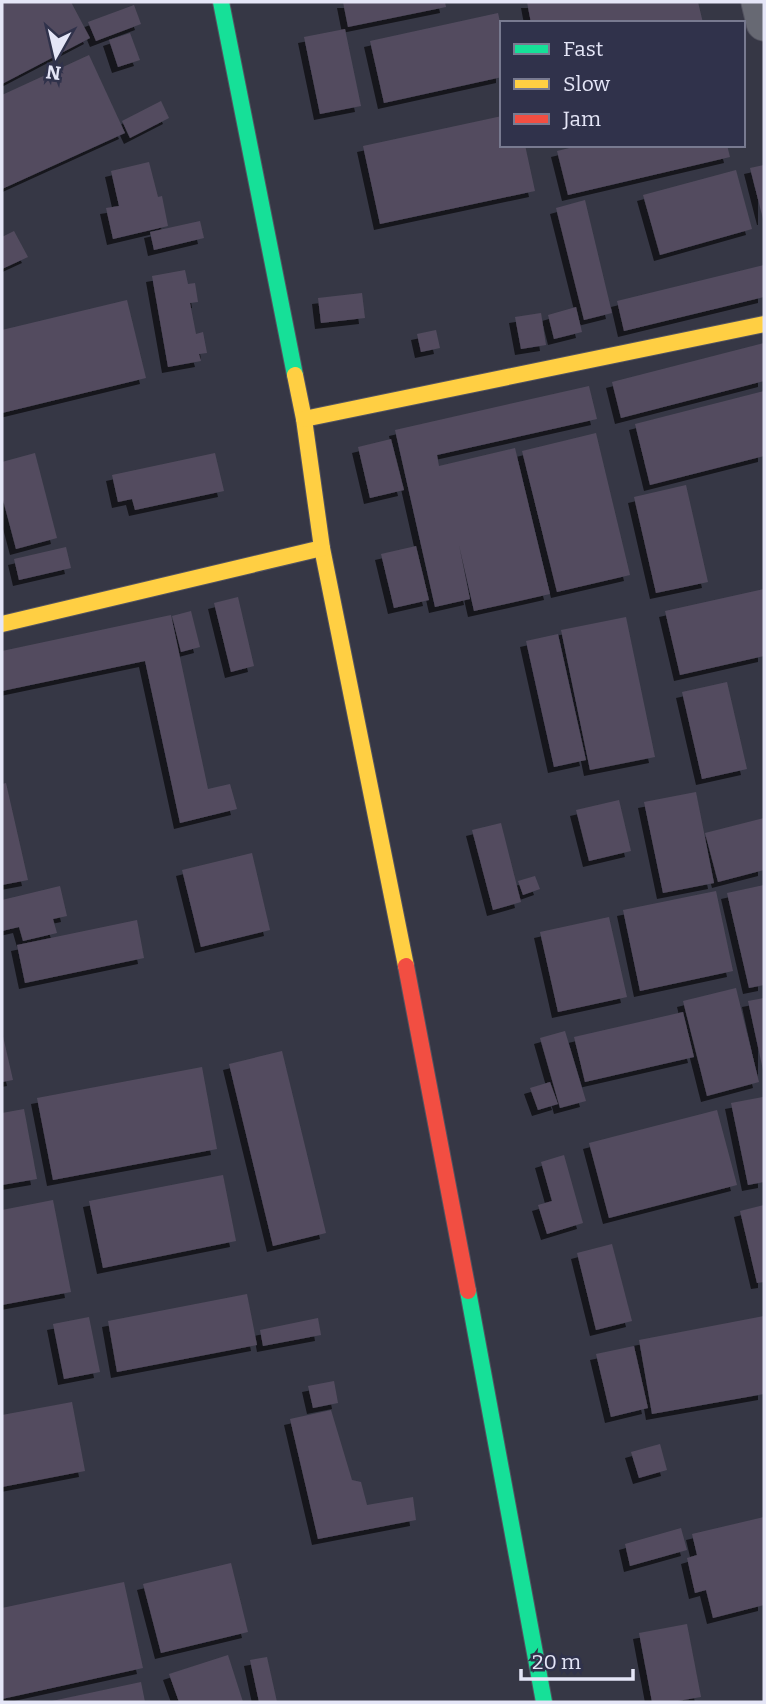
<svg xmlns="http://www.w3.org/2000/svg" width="766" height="1704" viewBox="0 0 766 1704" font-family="Bitter,serif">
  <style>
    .building { fill: #534c5f; filter: url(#shadow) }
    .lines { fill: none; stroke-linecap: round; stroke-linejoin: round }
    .street-casing { stroke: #535360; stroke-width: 37 }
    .fast-casing { stroke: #535360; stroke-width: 18 }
    .slow-casing { stroke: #535360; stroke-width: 18 }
    .jam-casing { stroke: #535360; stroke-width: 18 }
    .street { stroke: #676973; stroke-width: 35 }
    .fast { stroke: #16e098; stroke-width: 16 }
    .slow { stroke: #ffcf43; stroke-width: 16 }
    .jam { stroke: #f24e42; stroke-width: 16 }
  </style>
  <defs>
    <filter id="shadow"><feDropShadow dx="-6" dy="6" stdDeviation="0" flood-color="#0009"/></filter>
  </defs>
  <rect width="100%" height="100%" fill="#363745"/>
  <g class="building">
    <polygon points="2,2 71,2 90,38 2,84"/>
    <polygon points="343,2 445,2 446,7 348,27"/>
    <polygon points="527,2 698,2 703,23 531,23"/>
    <polygon points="134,5 141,24 96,41 88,22"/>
    <polygon points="498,13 502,31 502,77 384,103 370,41"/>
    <polygon points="345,29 361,106 320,114 304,37"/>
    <polygon points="130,33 140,60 118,67 109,40"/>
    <polygon points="89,55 125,133 2,189 2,95"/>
    <polygon points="161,101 169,118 130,138 122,121"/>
    <polygon points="502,116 502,145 525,145 535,191 380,224 363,146"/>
    <polygon points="582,145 727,145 730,157 568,195 557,151"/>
    <polygon points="149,162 158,197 162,196 168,226 113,239 106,208 119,206 111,171"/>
    <polygon points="764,165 764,219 763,219 750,168"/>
    <polygon points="736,170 752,229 660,255 643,195"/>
    <polygon points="585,200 612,313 584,320 556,208"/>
    <polygon points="200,221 204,238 154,250 150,232"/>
    <polygon points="14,231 28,257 2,269 2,237"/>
    <polygon points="764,265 764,297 624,331 617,301"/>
    <polygon points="185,270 188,284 195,283 198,302 190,303 196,334 203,332 207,353 199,354 201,361 168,367 152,276"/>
    <polygon points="362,293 365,318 321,323 318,298"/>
    <polygon points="127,300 146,378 2,413 2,330"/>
    <polygon points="576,307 582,332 554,339 548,315"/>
    <polygon points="541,313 546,345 521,349 515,317"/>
    <polygon points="436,330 440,348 421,352 417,334"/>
    <polygon points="764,343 764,381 621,418 612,382"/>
    <polygon points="589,386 597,419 437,455 439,466 515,448 550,594 474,611 459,545 470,599 435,607 395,430"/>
    <polygon points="764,391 764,456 650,485 635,424"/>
    <polygon points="596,433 630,575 557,592 522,451"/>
    <polygon points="391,439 404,490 370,498 358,447"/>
    <polygon points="35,453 57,538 16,549 2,496 2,462"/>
    <polygon points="215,453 224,491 135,510 132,499 118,502 112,475"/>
    <polygon points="686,485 708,582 656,593 634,497"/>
    <polygon points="416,546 429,600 394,608 381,554"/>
    <polygon points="66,547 71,568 19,580 14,559"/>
    <polygon points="764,589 764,656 680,675 665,611"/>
    <polygon points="238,597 254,666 231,672 214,603"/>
    <polygon points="191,611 200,647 181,652 172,616"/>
    <polygon points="171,615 208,789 230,784 237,809 180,823 145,661 2,691 2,651"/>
    <polygon points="626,617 655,757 590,770 561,630"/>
    <polygon points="558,634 586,760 554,767 526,641"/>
    <polygon points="727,682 747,769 702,779 682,692"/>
    <polygon points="6,783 28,880 2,885 2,784"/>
    <polygon points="696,792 714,883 663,893 644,802"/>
    <polygon points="619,800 631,851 589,861 576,810"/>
    <polygon points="764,818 764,870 718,882 705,833"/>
    <polygon points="501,823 521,902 493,910 472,830"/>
    <polygon points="252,853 270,930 201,947 182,870"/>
    <polygon points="535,876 540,889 523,895 518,881"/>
    <polygon points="764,885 764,985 749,988 727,893"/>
    <polygon points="60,886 67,916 53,919 57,933 23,941 19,927 2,931 2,900"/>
    <polygon points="716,891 733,971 640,991 623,910"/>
    <polygon points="609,917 627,997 558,1012 540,932"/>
    <polygon points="137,920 144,958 25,983 17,945"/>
    <polygon points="736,988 759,1082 707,1096 683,1001"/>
    <polygon points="764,998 764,1070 763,1070 748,1001"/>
    <polygon points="683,1012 694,1057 585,1082 574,1037"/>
    <polygon points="565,1031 586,1101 560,1108 540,1038"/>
    <polygon points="2,1032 13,1080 2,1082"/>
    <polygon points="282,1051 326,1233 273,1246 229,1064"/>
    <polygon points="202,1067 217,1149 53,1180 37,1098"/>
    <polygon points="550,1082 558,1104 538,1110 530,1088"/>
    <polygon points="763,1097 764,1182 748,1185 731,1103"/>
    <polygon points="24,1109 37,1179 2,1185 2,1113"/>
    <polygon points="717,1110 737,1185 609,1218 589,1143"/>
    <polygon points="564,1155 583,1223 547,1234 538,1205 552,1201 541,1162"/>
    <polygon points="223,1175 236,1241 103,1268 89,1201"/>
    <polygon points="53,1200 71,1292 2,1305 2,1210"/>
    <polygon points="764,1205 764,1282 757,1283 740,1211"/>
    <polygon points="612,1244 632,1321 596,1330 577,1253"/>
    <polygon points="247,1294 257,1345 117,1372 108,1321"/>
    <polygon points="764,1316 764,1394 652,1414 639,1340"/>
    <polygon points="89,1317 100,1372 64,1379 53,1324"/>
    <polygon points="318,1318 321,1335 263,1346 260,1330"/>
    <polygon points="634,1346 648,1408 611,1417 596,1354"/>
    <polygon points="334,1381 338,1403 313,1408 308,1386"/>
    <polygon points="72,1402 85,1471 2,1487 2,1415"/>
    <polygon points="331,1410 352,1480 361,1482 367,1505 413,1497 416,1520 318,1539 290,1419"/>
    <polygon points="660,1444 667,1470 639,1478 631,1452"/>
    <polygon points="764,1517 764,1605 713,1618 706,1590 695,1593 687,1558 697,1555 692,1534"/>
    <polygon points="681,1528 687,1550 630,1566 625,1544"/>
    <polygon points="231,1563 248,1632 161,1653 143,1584"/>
    <polygon points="124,1582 143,1668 2,1699 2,1608"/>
    <polygon points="687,1624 701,1697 672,1702 652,1702 639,1633"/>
    <polygon points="228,1655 243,1702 179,1702 169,1674"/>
    <polygon points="267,1657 277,1702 259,1702 250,1660"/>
    <polygon points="141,1682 145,1702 53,1702 52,1701"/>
  </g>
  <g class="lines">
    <g class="street-casing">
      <polyline id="street" points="759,2 764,23"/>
    </g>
    <g class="fast-casing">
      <g id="fast">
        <polyline points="221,2 295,375"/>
        <polyline points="468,1291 544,1702"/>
      </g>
    </g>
    <g class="slow-casing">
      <g id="slow">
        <polyline points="295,375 304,419 322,548 406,966"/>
        <polyline points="304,419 764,324"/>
        <polyline points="2,624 322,548"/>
      </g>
    </g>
    <g class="jam-casing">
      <polyline id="jam" points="406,966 468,1291"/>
    </g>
    <use href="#street" class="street"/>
    <use href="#fast" class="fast"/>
    <use href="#slow" class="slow"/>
    <use href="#jam" class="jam"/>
  </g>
  <rect width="766" height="1704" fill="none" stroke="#e5e6f7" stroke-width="7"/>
  <rect x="500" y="21" width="245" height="126" fill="#30324b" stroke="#787a90" stroke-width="2"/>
  <rect x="514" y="44" width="35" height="10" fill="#16e098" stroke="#787a90" stroke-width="2"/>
  <text x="563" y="56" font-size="21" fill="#e5e6f7">Fast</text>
  <rect x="514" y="79" width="35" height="10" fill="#ffcf43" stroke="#787a90" stroke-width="2"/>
  <text x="563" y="91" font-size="21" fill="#e5e6f7">Slow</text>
  <rect x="514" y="114" width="35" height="10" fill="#f24e42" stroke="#787a90" stroke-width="2"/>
  <text x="563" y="126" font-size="21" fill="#e5e6f7">Jam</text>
  <g transform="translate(56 56) rotate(188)" stroke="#30324b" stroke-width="5" paint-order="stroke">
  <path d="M0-5L12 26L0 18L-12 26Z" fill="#e5e6f7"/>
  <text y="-10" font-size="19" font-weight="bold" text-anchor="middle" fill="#e5e6f7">N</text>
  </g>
  <path d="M521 1669v10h112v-10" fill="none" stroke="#e5e6f7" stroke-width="3.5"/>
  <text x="532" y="1669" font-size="21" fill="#e5e6f7" stroke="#30324b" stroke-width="5" paint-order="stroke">20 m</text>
</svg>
